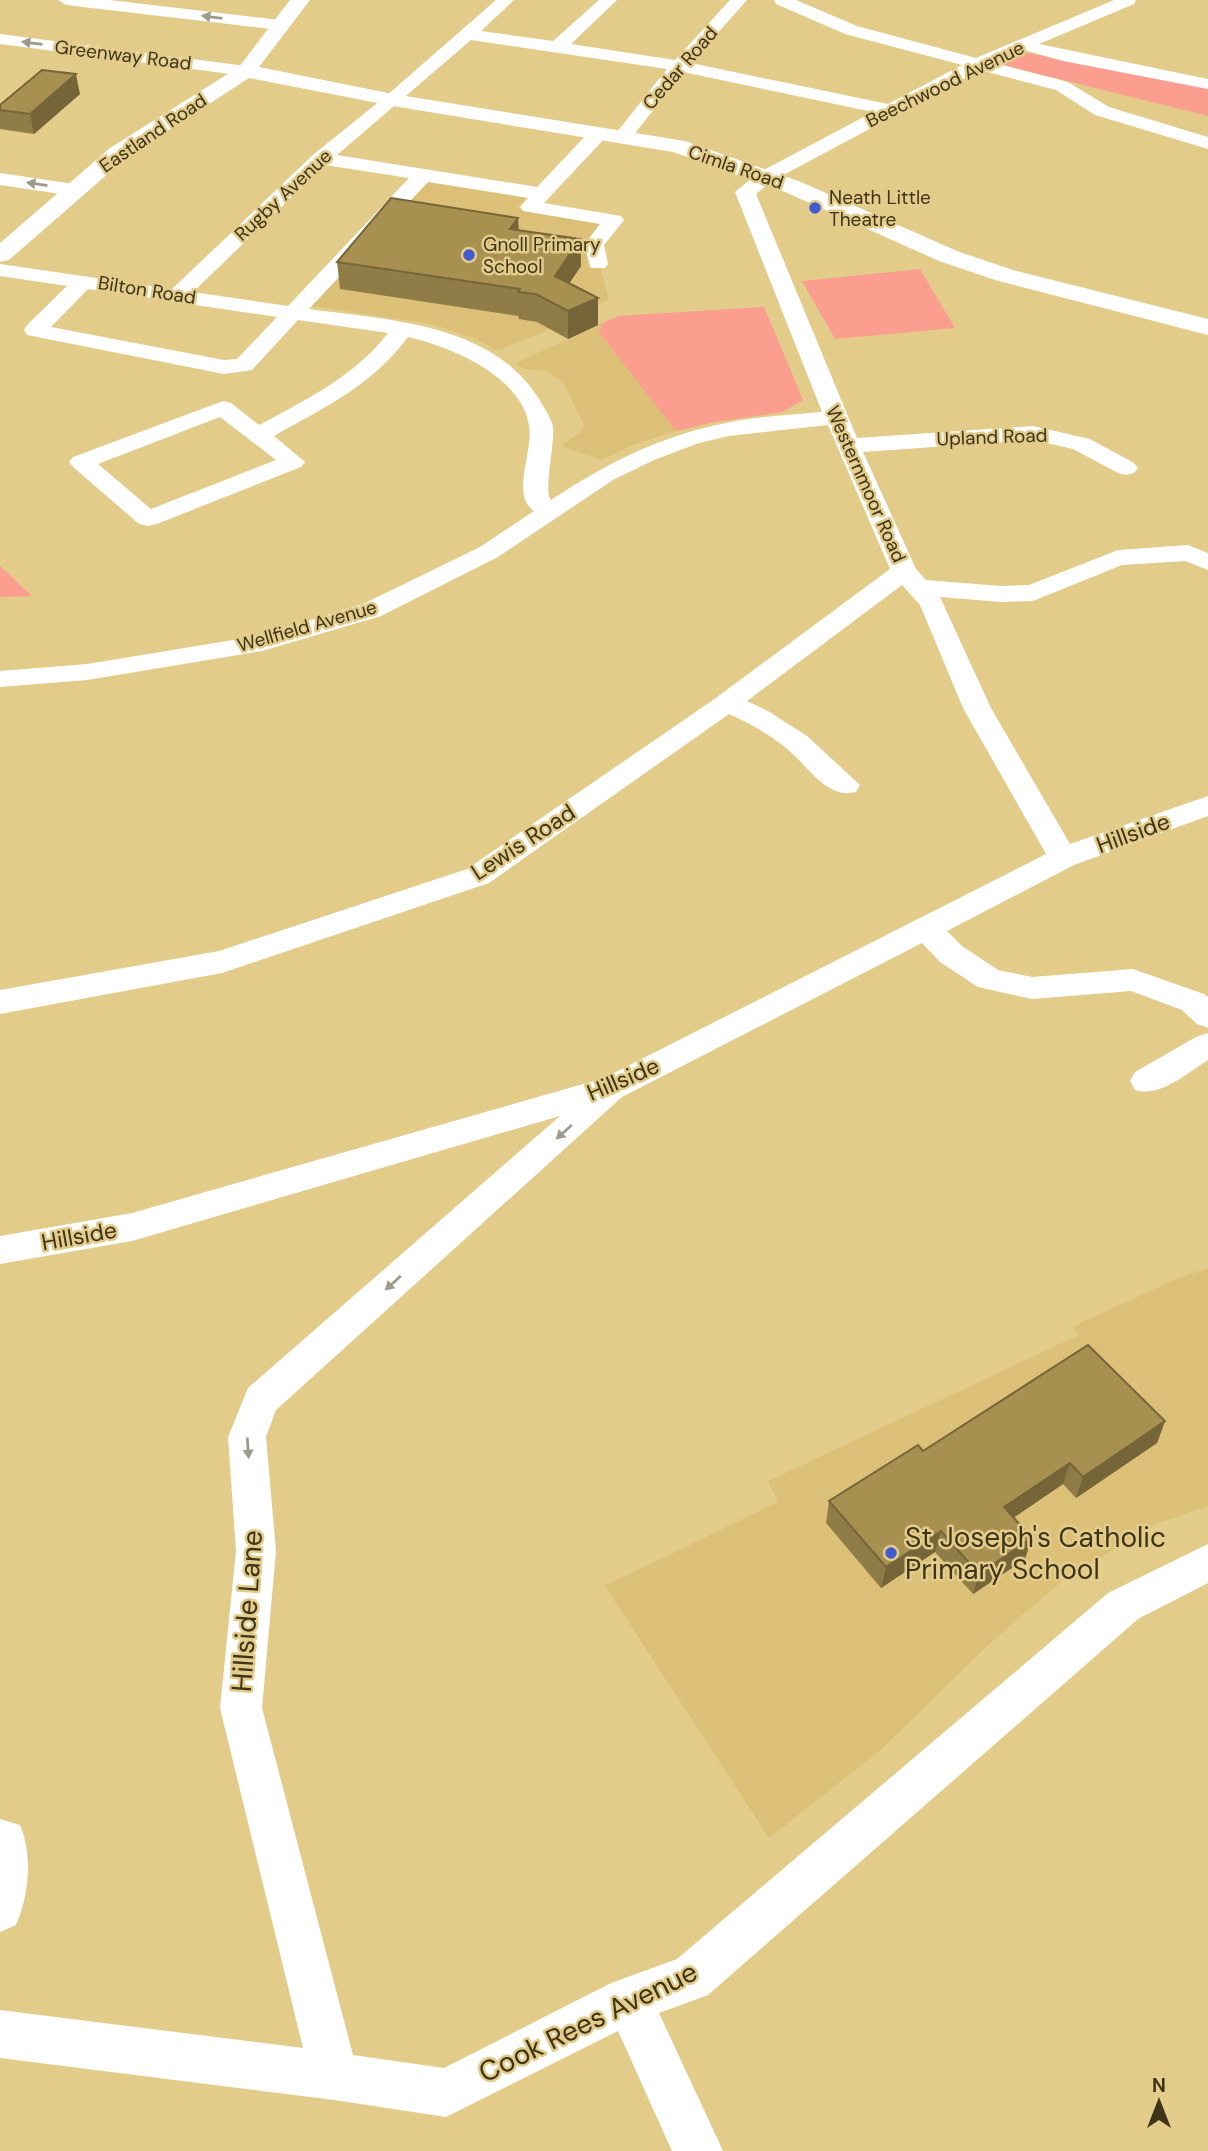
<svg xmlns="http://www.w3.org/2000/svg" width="1208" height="2151" viewBox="0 0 1208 2151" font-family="'DM Sans',sans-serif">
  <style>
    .built { fill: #dcc077 }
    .green { fill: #fb9e8f }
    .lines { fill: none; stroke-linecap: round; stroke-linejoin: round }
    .minor { fill: #fff; fill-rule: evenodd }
    .major { fill: #fff; fill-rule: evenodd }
    .wall { fill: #907c46 }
    .shaded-wall { fill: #766539 }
    .building { fill: #a89051; stroke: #766539; stroke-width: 2 }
    .oneway { fill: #9e9a8c }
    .poi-dot { fill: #415acd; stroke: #e3cb8a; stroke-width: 2.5 }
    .labels { text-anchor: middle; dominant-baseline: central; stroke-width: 5; stroke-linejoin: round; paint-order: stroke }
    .far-street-label { font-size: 19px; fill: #3e3419; stroke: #e3cb8a }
    .far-poi-label { font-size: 19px; fill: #3e3419; stroke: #e3cb8a; text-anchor: start }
    .street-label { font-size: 23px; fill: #3e3419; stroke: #e3cb8a }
    .near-poi-label { font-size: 28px; fill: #3e3419; stroke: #e3cb8a; text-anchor: start }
    .near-street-label { font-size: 28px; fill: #3e3419; stroke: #e3cb8a }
  </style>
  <rect width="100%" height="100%" fill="#e3cb8a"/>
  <g class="built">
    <polygon points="429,181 526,197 517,209 600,223 586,244 587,267 601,269 609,300 561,320 565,323 498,351 476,339 432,324 305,305 422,182"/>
    <polygon points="764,307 803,400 782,412 714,422 669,433 633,445 601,460 560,446 580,433 584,425 563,382 548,372 521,368 516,363 619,316"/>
    <polygon points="1208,1268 1208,1506 1156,1524 1062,1581 988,1645 882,1749 769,1838 605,1586 778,1502 768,1481 1079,1335 1072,1327 1176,1279"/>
  </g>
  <g class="green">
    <polygon points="1027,53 1208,88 1208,116 1003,65"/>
    <polygon points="920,269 955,328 835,339 802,281"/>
    <polygon points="764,307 803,400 782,412 714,422 676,431 598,331 603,327 600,324 619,316"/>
    <polygon points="0,566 32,596 0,597"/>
  </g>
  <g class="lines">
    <g class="minor">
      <polygon points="58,0 110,0 280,20 289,25 280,30 66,5"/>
      <path d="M 496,0 L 514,0 L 481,31 L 553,41 L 599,0 L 617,0 L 571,44 L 675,60 L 730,0 L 747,0 L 691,63 L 888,104 L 962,65 L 845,34 L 776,4 L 774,0 L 796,0 L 857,26 L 976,58 L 1114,0 L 1136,0 L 1134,4 L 1039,44 L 1208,79 L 1208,89 L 1063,61 L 1024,50 L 995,63 L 1068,82 L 1109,107 L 1208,137 L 1208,149 L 1095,115 L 1056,90 L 980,70 L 772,181 L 756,194 L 857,438 L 1033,426 L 1090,439 L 1134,463 L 1138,468 L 1134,473 L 1126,475 L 1118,473 L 1073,449 L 1033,440 L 863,452 L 916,569 L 926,580 L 1001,586 L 1029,585 L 1118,550 L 1188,545 L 1208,553 L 1208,570 L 1185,561 L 1122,565 L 1033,601 L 1001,602 L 940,597 L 991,708 L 1070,844 L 1208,796 L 1208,816 L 1074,865 L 947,931 L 962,946 L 998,970 L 1032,977 L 1133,969 L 1204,994 L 1208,997 L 1208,1028 L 1197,1024 L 1182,1010 L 1131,991 L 1032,999 L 978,987 L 940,962 L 922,943 L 622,1097 L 276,1410 L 266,1437 L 276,1551 L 262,1708 L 353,2055 L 444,2068 L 611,1983 L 677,1959 L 1108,1593 L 1208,1544 L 1208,1583 L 1138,1619 L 708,1995 L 659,2013 L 723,2151 L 672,2151 L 618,2031 L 446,2117 L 334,2100 L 0,2058 L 0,2010 L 303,2048 L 220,1708 L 236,1551 L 228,1437 L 248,1388 L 560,1116 L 132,1241 L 0,1264 L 0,1236 L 132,1213 L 604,1078 L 1046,854 L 963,708 L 920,605 L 902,585 L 747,701 L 768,711 L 807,736 L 860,785 L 856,792 C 826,800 807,764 786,748 C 769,734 749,723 729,714 L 489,883 L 222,973 L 0,1014 L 0,990 L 219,951 L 467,869 L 713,700 L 890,569 L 828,425 L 729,436 L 699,443 L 654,460 L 613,480 L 498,557 L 381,616 L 262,651 L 87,680 L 0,687 L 0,671 L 87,664 L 258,636 L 363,604 L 480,547 L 534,511 C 510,495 534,451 529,425 C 520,375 451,347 408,337 C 369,388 328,405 274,436 L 305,462 L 301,467 L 157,524 L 148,526 L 139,524 L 73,467 L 69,462 L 73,457 L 223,401 L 231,403 L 259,425 C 307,399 354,377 388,333 L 298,320 L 252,370 L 224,374 L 27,335 L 24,330 L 27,325 L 67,286 L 0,276 L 0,264 L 172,289 L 314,154 L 386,96 ZM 471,40 L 667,69 L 613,137 L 622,143 L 629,141 L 683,72 L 873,112 L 758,173 L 735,192 L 822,412 C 791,415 757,416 726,423 C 660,436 607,463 551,500 C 543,492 555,444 553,427 C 551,417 544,408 539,399 C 492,323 388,320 309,309 L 428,182 L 528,198 L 520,207 L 523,211 L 600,224 L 584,245 L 591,268 L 605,268 L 608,264 L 604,245 L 624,220 L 621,216 L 544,203 L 606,137 L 608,133 L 606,129 L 592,129 L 537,187 L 337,155 ZM 325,165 L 409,178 L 288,306 L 193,292 ZM 88,289 L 277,317 L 237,359 L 224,360 L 51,327 ZM 220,417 L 276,460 L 151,509 L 98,464 Z"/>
      <polygon points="0,34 246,66 255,71 246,76 0,44"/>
      <polygon points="0,173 74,184 81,186 84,190 81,194 74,196 0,185"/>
      <path d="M 1208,1033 L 1208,1060 C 1187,1073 1160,1098 1135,1090 L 1130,1081 L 1135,1072 L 1196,1037 Z"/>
      <path d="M 0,1819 L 20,1825 C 33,1856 29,1895 16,1925 L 0,1932 Z"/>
    </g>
    <polygon class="major" points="290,0 310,0 259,67 393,94 685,141 801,182 957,251 1013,270 1208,319 1208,335 995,280 939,261 785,192 673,152 393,106 249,78 126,158 9,260 0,262 0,243 110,148 239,67"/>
  </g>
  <g class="wall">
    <polygon points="80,94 34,134 0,129 0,105"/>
    <polygon points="518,218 519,230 580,239 581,266 569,283 598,298 598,325 568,339 537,322 519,319 518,316 340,289 337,262"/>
    <polygon points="1165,1421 1157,1443 1076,1498 1063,1484 1013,1518 1025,1559 973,1594 935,1552 881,1588 826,1523 829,1501 923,1451"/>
  </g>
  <g class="shaded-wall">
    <polygon points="76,74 80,94 34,134 30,114"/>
    <polygon points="518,218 519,244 510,229"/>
    <polygon points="580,239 581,266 556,303 555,276"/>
    <polygon points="598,298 598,325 568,339 568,311"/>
    <polygon points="1165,1421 1157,1443 1076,1498 1083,1477"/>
    <polygon points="1070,1463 1063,1484 997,1529 1004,1507"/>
    <polygon points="941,1531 935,1552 881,1588 886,1567"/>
    <polygon points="1032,1538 1025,1559 973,1594 979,1574"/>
  </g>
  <g class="building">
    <polygon points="42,70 76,74 30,114 0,110 0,105"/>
    <polygon points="391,198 518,218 510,229 580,239 555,276 598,298 568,311 536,294 518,292 520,289 337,262"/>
    <polygon points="1088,1345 1165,1421 1083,1477 1070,1463 1004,1507 1032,1538 979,1574 941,1531 886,1567 829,1501 918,1445 923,1451"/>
  </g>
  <defs><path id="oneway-solid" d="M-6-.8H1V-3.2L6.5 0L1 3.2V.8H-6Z" transform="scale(1.75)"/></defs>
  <g class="oneway">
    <use href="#oneway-solid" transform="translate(212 17) rotate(-173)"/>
    <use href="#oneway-solid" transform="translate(32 43) rotate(-173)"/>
    <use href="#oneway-solid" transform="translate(37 184) rotate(-171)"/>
    <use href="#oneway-solid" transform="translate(564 1132) rotate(138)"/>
    <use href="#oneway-solid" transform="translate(393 1283) rotate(138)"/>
    <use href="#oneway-solid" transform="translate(248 1448) rotate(86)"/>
  </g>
  <g class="poi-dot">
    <circle cx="815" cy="208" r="7"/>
    <circle cx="469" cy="255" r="7"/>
    <circle cx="891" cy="1553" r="7"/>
  </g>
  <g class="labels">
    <g class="far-street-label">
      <text transform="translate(123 55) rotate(7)">Greenway Road</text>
      <text transform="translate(680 68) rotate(-49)">Cedar Road</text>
      <text transform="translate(945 84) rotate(-26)">Beechwood Avenue</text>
      <text transform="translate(153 133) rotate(-34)">Eastland Road</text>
      <text transform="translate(736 167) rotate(19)">Cimla Road</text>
      <text transform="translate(283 195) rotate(-43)">Rugby Avenue</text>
      <text transform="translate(147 290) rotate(9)">Bilton Road</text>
      <text transform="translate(992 437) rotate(-2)">Upland Road</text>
      <text transform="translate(866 484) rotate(66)">Westernmoor Road</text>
      <text transform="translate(307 626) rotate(-16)">Wellfield Avenue</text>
    </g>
    <g class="far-poi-label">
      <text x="829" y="197">Neath Little<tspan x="829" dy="22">Theatre</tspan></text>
      <text x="483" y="244">Gnoll Primary<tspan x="483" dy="22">School</tspan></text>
    </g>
    <g class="street-label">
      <text transform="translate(1133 833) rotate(-20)">Hillside</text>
      <text transform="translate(523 842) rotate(-33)">Lewis Road</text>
      <text transform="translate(623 1079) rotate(-23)">Hillside</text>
      <text transform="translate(79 1236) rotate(-10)">Hillside</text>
    </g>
    <g class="near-poi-label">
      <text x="905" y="1537">St Joseph's Catholic<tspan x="905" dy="32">Primary School</tspan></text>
    </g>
    <g class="near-street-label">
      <text transform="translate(247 1611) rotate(-86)">Hillside Lane</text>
      <text transform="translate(588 2022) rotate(-26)">Cook Rees Avenue</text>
    </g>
  </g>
  <g transform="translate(1159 2102)" stroke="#e3cb8a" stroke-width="5" paint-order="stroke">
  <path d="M0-5L12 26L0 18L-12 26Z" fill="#3e3419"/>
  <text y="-10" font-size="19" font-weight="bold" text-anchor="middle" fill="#3e3419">N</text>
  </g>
</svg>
